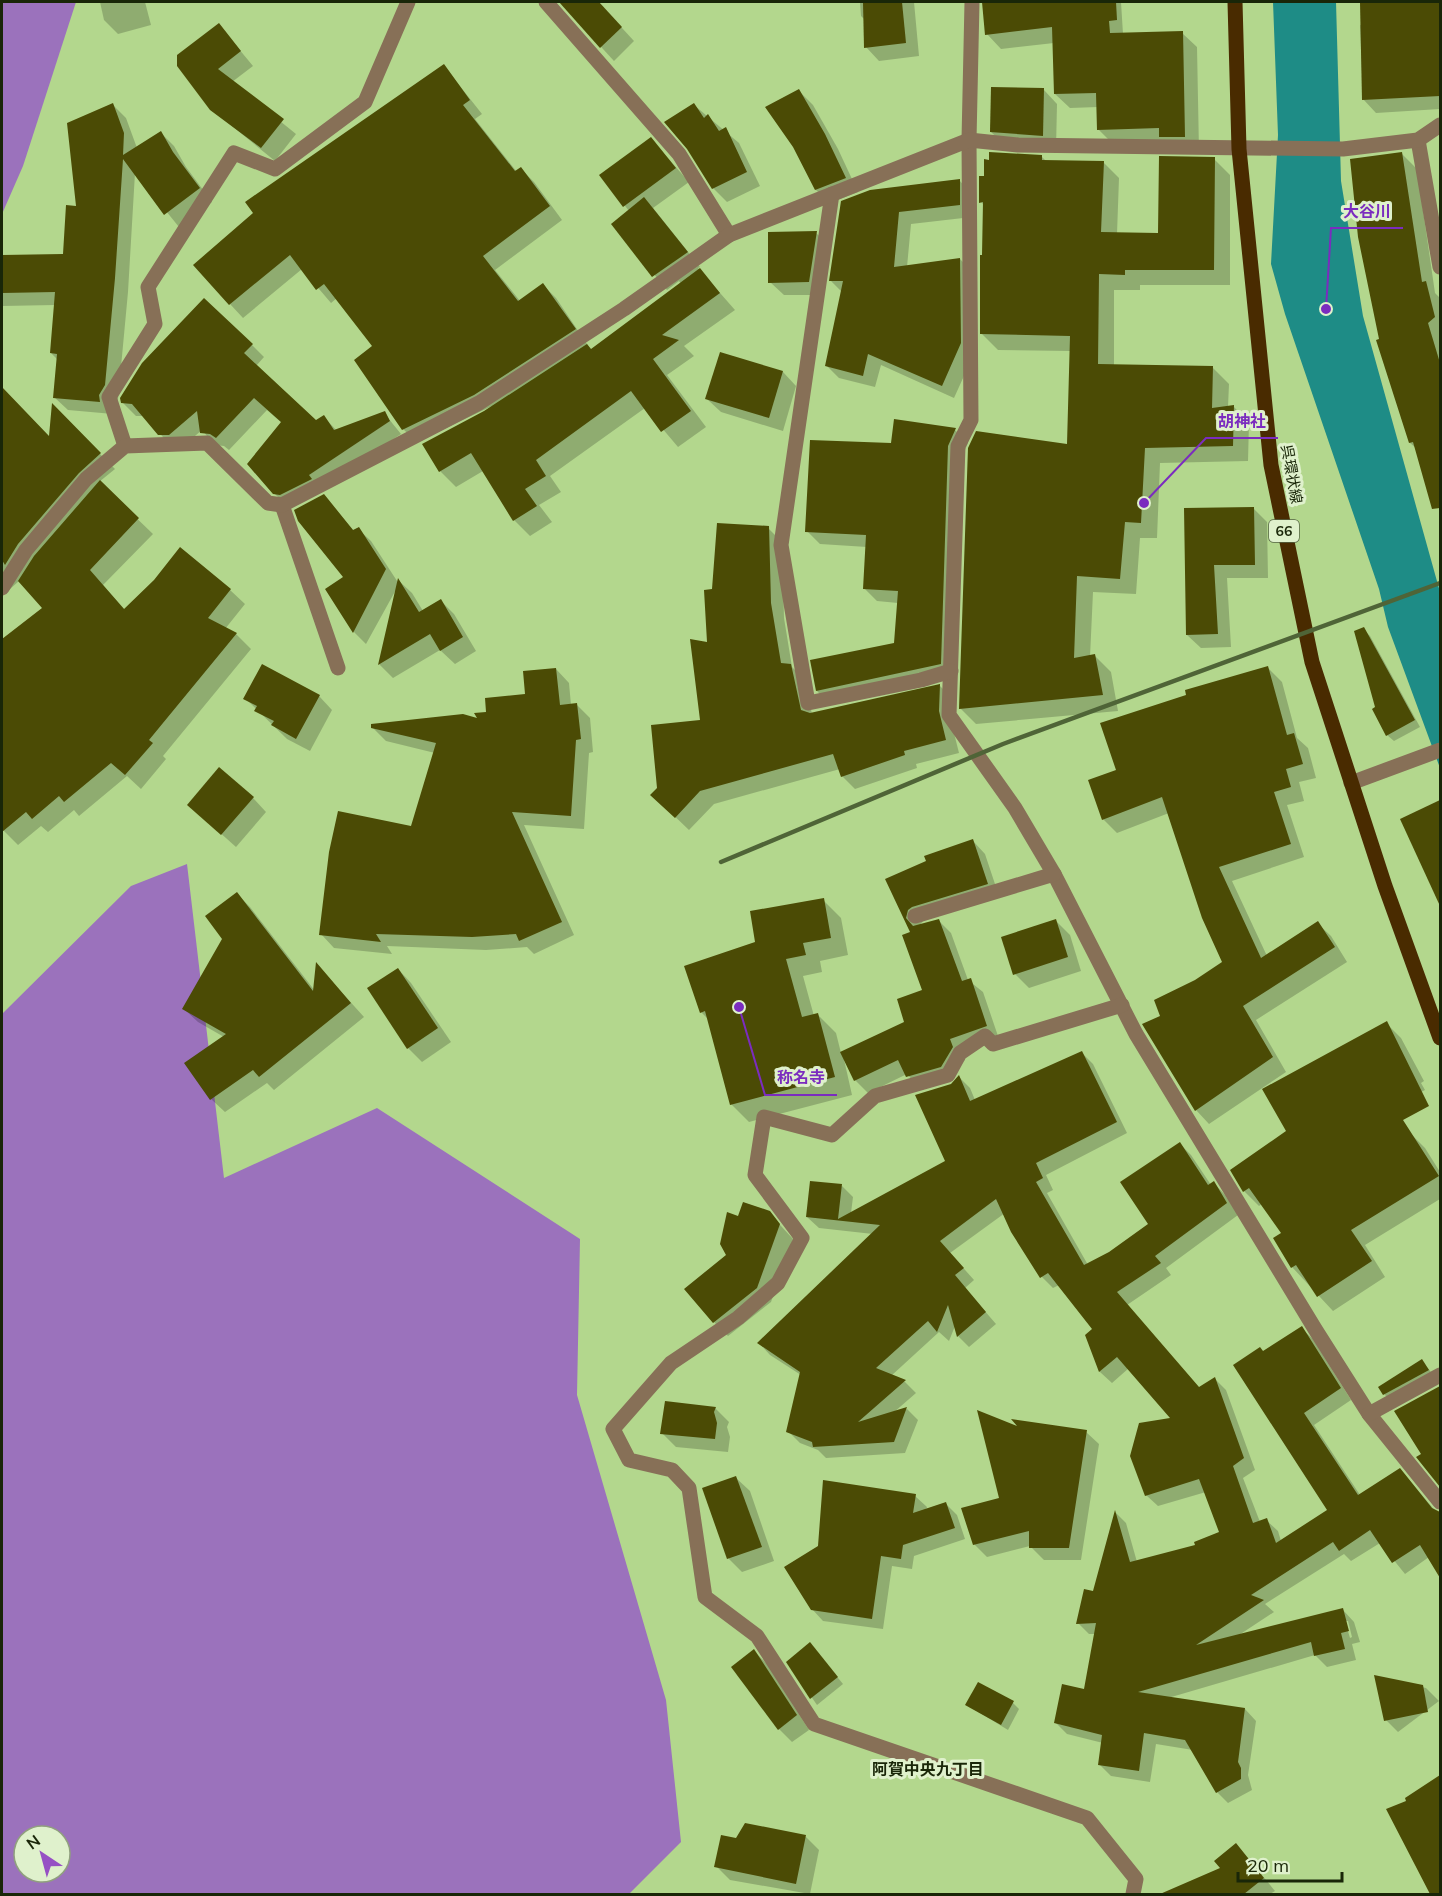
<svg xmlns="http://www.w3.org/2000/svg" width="1442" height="1896" viewBox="0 0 1442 1896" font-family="Mulish,'Noto Sans JP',sans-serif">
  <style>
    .forest { fill: #9b72bc; fill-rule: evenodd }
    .water { fill: #1e8c86 }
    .shadow { fill: #0003; fill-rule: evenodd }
    .building { fill: #4b4b05 }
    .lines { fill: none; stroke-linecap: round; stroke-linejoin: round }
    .minor { stroke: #877057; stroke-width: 15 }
    .major { stroke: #492b00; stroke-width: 15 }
    .rail { stroke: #4f6437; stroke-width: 4.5 }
    .labels { text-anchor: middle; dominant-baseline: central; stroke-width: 6; stroke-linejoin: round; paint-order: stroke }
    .shield { fill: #dff1cc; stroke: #546343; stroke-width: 1.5 }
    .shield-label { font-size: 14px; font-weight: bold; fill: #192608 }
    .street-label { font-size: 15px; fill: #192608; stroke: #dff1cc }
    .neighbourhood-label { font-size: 16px; font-weight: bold; fill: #192608; stroke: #dff1cc }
    .leader { fill: none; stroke: #7b2cbf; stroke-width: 2 }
    .callout-dot { fill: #7b2cbf; stroke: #dff1cc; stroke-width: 2 }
    .callout-label { font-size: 16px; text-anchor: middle; font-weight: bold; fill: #7b2cbf; stroke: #dff1cc; stroke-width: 6; stroke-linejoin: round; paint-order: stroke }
  </style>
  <rect width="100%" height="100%" fill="#b3d78d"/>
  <g class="forest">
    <polygon points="2,2 76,2 23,166 2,214"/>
    <path d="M 187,864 L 224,1178 L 377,1108 L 580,1239 L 577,1395 L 666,1700 L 681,1842 L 629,1894 L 2,1894 L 2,1014 L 131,886 ZM 24,1836 L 60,1836 L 60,1872 L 24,1872 Z"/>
  </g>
  <polygon class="water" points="1273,2 1336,2 1341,181 1363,316 1440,592 1440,768 1388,627 1379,589 1285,314 1271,264 1278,135"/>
  <g class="shadow">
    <polygon points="100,2 145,2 151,25 118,34 104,20"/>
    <polygon points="560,2 598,2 634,41 614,61"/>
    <polygon points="860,2 914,2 919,56 879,61 866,47 865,20 861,16"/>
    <polygon points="995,2 1121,2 1123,34 1182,33 1197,47 1199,151 1113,144 1099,130 1098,107 1070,108 1055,94 1054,43 1001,49 987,34 984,3"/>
    <polygon points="1361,2 1440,2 1440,109 1376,113 1363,99 1360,25 1364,24"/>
    <polygon points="219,25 253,66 232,82 296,134 275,161 211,109"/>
    <polygon points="444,66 482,114 475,119 517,172 521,169 534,182 562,220 495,270 520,301 543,285 556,298 591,350 681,284 679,281 667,290 613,224 629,211 601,175 651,139 689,182 653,208 700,267 698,268 735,310 684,346 694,356 667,375 706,427 678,447 645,408 550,476 561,492 539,505 552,522 530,536 514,520 483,471 456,487 440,471 424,444 493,407 492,406 417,442 403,429 375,346 337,298 331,303 302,269 243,318 230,304"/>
    <polygon points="1044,90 1057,104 1056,149 1005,145 991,132"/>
    <polygon points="799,91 813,105 838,149 858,192 830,203 816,190 795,146"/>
    <polygon points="113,105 126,118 137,148 161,133 174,146 186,167 212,202 179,227 135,173 128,292 118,399 112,409 113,414 68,410 54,397 58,360 51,353 55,305 2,306 2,256 64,255"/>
    <polygon points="694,105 739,143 760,186 727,202 713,188 688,148"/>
    <polygon points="1402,154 1417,169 1435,293 1440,298 1440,493 1425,478 1417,449 1410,443 1381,340"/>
    <polygon points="1042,157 1046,161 1103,162 1119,178 1117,234 1160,235 1214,159 1230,175 1230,285 1140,285 1140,290 1114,290 1114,366 1213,368 1229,384 1228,407 1234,407 1249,423 1248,461 1160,463 1157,538 1140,538 1136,594 1093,592 1090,657 1095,656 1111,672 1118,711 976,724 960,708 1068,445 1071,351 998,350 982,334 985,206 981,202"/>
    <polygon points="959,180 971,193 972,217 911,224 907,267 960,259 972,272 973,356 954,398 881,365 875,387 839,378 827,366 843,293 831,281 842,202"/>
    <polygon points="816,233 830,246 823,295 784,295 770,282"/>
    <polygon points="252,345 264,357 256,366 316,422 324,417 337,431 384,413 401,434 320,488 287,506 274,493 282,423 267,410 229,450 224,446 215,445 202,430 182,447 172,447 144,416 136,416 123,403"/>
    <polygon points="721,354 783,372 796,386 783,431 721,412 707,399"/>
    <polygon points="2,388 50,439 53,407 115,469 99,482 153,534 103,585 125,610 230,590 245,604 225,629 236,634 251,649 163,756 166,759 141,789 127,776 79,816 74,810 48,832 41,826 18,845 2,829 2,641 44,608 19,581 2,596"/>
    <polygon points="955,430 968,443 961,459 953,676 830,704 817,691 812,661 895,644 898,603 877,601 864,588 867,547 820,544 807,531 892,445"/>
    <polygon points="324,496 354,531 358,529 371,541 399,584 399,581 412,593 423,611 441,601 454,614 476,651 455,664 440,650 393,678 379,664 398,586 366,644 354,632 327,590 345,578"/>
    <polygon points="1185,509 1254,509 1267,522 1268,578 1227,578 1231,647 1201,648 1187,635"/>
    <polygon points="768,528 782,542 784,618 792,667 804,679 812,714 940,686 953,699 952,725 959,753 916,764 917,768 855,789 842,776 840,769 714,804 689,830 666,808 702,722 714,591"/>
    <polygon points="1363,629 1370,636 1420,727 1394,741 1387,735"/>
    <polygon points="1268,668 1282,682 1297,738 1308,748 1316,778 1299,782 1304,801 1287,805 1304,857 1232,881 1267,956 1317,923 1331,936 1347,962 1256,1020 1286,1072 1209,1124 1196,1110 1162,1017 1196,982 1224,962 1169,813 1117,833 1103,819 1118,771"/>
    <polygon points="556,669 569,683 571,705 576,704 590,718 593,752 589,753 584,829 524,825 574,935 534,954 527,947 486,950 387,946 392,954 334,948 321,934 412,828 435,753 386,741 373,728 480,720 527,695"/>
    <polygon points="319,696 332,710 310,751 287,739 245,698"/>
    <polygon points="253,798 266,812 236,847 189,805"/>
    <polygon points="1440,801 1440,880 1438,882 1402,820"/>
    <polygon points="973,841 985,854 999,896 925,919 919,926 939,921 951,933 968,980 983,992 999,1039 962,1052 965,1060 920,1089 907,1074 868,1093 855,1080 843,1055 852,1095 749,1122 731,1104 709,1020 701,1012 757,943 823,900 841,918 848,955 820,961 822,972 803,976 814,1016 818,1015 836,1033 841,1053 906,1023 924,991 912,933 887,880"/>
    <polygon points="237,894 250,907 315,991 317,965 364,1017 274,1090 267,1083 225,1112 211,1099 224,1037 198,1022 184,1009 224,939"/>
    <polygon points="1056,921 1070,935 1081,971 1029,988 1015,974"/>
    <polygon points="398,969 411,983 451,1042 422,1062 408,1048 369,989"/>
    <polygon points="1386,1023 1401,1038 1424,1081 1421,1083 1425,1090 1346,1130 1410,1133 1425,1148 1440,1172 1440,1199 1365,1245 1385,1277 1333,1311 1292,1267 1283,1234 1262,1204 1259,1206 1244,1191 1288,1132"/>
    <path d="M 1082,1053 L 1093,1064 L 1127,1133 L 1046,1175 L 1053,1190 L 1047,1193 L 1088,1265 L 1110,1254 L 1150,1225 L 1180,1144 L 1191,1155 L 1211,1185 L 1214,1183 L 1225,1195 L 1238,1215 L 1166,1268 L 1171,1275 L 1127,1305 L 1200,1389 L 1215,1379 L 1226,1390 L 1255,1470 L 1243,1478 L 1260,1522 L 1266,1520 L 1278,1531 L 1281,1541 L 1329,1511 L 1264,1352 L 1301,1328 L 1313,1339 L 1351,1400 L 1314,1425 L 1360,1495 L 1400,1469 L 1437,1513 L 1440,1512 L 1440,1575 L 1429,1557 L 1405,1574 L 1380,1543 L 1351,1561 L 1344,1554 L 1265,1604 L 1274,1612 L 1239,1635 L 1343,1610 L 1354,1622 L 1360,1642 L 1352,1644 L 1356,1660 L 1327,1667 L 1315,1655 L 1168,1698 L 1245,1709 L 1256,1721 L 1248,1775 L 1252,1790 L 1228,1803 L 1217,1792 L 1193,1750 L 1156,1744 L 1150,1782 L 1111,1776 L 1100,1765 L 1103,1743 L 1067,1734 L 1055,1722 L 1085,1690 L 1095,1634 L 1089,1634 L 1078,1623 L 1094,1593 L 1116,1513 L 1126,1523 L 1137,1562 L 1197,1546 L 1221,1533 L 1206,1492 L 1158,1506 L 1146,1495 L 1173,1419 L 1129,1368 L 1112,1383 L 1100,1372 L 1087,1336 L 1094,1329 L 1059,1285 L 1053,1288 L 1042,1277 L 1005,1213 L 950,1253 L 974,1280 L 965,1288 L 996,1324 L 969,1347 L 958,1336 L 955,1326 L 949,1341 L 939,1332 L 891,1376 L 905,1382 L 916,1393 L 893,1413 L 907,1409 L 918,1420 L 905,1453 L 826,1458 L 818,1450 L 800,1443 L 788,1431 L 801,1375 L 770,1355 L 759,1343 L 873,1234 L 819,1228 L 807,1217 L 842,1186 L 853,1197 L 851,1213 L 947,1161 L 952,1086 L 959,1077 L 970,1088 L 975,1100 ZM 1345,1621 L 1348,1621 L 1352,1637 L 1350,1638 Z"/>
    <polygon points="769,1213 793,1239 771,1302 728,1336 714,1322 739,1218"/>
    <polygon points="1422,1361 1435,1377 1391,1401 1384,1394"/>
    <polygon points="1440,1388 1440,1485 1418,1457 1423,1454"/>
    <polygon points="715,1408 729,1422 727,1427 730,1437 728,1452 676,1447 662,1433"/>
    <polygon points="1023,1430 1086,1432 1099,1444 1081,1560 1044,1560 1030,1546 987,1557 974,1544 1001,1500"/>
    <polygon points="736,1478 750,1491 774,1561 742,1572 729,1559 704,1489"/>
    <polygon points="915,1496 927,1507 926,1510 946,1504 957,1515 965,1539 914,1556 912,1569 892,1566 883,1629 823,1621 812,1609"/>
    <polygon points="754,1651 767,1664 809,1730 792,1742 779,1729"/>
    <polygon points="816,1651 843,1684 817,1705 788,1663"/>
    <polygon points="1376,1677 1426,1688 1439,1701 1398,1732 1385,1719"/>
    <polygon points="1013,1703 1019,1709 1008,1730 967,1705"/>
    <polygon points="1440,1776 1440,1894 1432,1894 1388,1810 1408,1802 1407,1799"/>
    <polygon points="806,1837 819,1850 810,1894 730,1880 716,1866 737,1840"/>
    <polygon points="1247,1857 1275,1891 1270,1894 1177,1894 1175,1890"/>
  </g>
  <g class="building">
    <polygon points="559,2 599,2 622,27 600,48"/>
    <polygon points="863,2 902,2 906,43 864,48"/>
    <polygon points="982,2 1116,2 1117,20 1109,21 1110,33 1183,31 1185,137 1159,137 1159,128 1097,130 1096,93 1054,94 1052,27 985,35"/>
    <polygon points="1360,2 1440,2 1440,96 1362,100"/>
    <polygon points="219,23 241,51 218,69 284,119 261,148 210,110 177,66 177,55"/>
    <polygon points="444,64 470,100 463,105 515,171 521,167 550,206 483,256 518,301 543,283 576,329 474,395 402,430 354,360 372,346 324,284 316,290 290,255 229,305 193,265 253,213 245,202"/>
    <polygon points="991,87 1044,88 1043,136 990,132"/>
    <polygon points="799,89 825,134 846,178 815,190 793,147 765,107"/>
    <polygon points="113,103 124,133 123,155 161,131 173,152 200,188 164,215 123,159 115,278 105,385 99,395 100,402 53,398 57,354 50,353 55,292 2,293 2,255 63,254 66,205 76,206 67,123"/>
    <polygon points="694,103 704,118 708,114 719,131 726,127 747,172 712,189 687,149 664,122"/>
    <polygon points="651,137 676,168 623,207 599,175"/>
    <polygon points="989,152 1042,155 1042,160 1104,161 1101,232 1158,233 1159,156 1215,157 1214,270 1125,270 1125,275 1099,274 1098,364 1213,366 1212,408 1234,405 1233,446 1145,448 1141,523 1125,522 1120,579 1077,576 1074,658 1095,654 1103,695 959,709 968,448 976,431 1067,444 1070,336 980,334 980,255 982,255 983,202 979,203 979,176 984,176 984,159 989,160"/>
    <polygon points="1402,152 1422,282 1426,281 1435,317 1428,323 1440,363 1440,508 1432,509 1413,442 1409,443 1376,340 1379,339 1358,237 1350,159"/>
    <polygon points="960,179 960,205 899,212 894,267 960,258 961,343 942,386 868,354 863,376 825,366 843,281 829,281 841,201 870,190"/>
    <polygon points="644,197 688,252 652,277 611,224"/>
    <polygon points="817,231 809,282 768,283 768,232"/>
    <polygon points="700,268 720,293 662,335 679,340 653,359 691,411 661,432 631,391 536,460 546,476 525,489 537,506 513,521 471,453 439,472 422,444 484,411 587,344 591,349"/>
    <polygon points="204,298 253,344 244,353 316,420 324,415 334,430 385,411 390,421 309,475 312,479 280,495 273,494 247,464 281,422 254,398 216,438 210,434 200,433 197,411 169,435 158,435 132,404 121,403 120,398 142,363"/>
    <polygon points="720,352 783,371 769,418 705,399"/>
    <polygon points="2,387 49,436 52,403 101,453 79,473 18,544 5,565 2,560"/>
    <polygon points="894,419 956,428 948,446 941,664 816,691 810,660 894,643 898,591 863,589 866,535 805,532 810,440 891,443"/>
    <polygon points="100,480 139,518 90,570 124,609 154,580 180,547 231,589 208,618 237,633 149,740 153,743 125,775 111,763 64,802 59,796 32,819 26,812 2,832 2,639 42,608 18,581 34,556"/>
    <polygon points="324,494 353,530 359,527 386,569 353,633 325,589 343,577 298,521 294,510"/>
    <polygon points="1254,507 1255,565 1214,565 1218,634 1186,635 1184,508"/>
    <polygon points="717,523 769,526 771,603 781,663 791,664 801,710 810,713 940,684 939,711 946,740 904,751 905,755 841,777 833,754 700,791 675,818 650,795 657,788 651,725 700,720 690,639 707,642 704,590 712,589"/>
    <polygon points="398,578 419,612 441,599 463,637 440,651 430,634 378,665"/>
    <polygon points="1364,627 1415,720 1386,736 1372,709 1375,707 1354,631"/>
    <polygon points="262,664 320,695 296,739 271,725 274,721 254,711 257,706 243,699"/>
    <polygon points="1268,666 1287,735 1294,733 1303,764 1286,769 1291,787 1274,792 1291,844 1219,867 1261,958 1318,921 1335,947 1243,1006 1273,1057 1195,1111 1142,1024 1160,1016 1154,1000 1195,980 1222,962 1202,918 1162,797 1102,820 1088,780 1116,770 1100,723 1186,695 1185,690"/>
    <polygon points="556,668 560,705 577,703 581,739 576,740 571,816 512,812 562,922 519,941 516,934 472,937 376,934 381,942 319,935 329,852 338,811 411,826 436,743 371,728 371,724 463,714 477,718 474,713 486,712 485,698 525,694 523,671"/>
    <polygon points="219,767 254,797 221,835 187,805"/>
    <polygon points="1440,800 1440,906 1400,819"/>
    <polygon points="973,839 988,884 912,907 908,910 906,918 913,926 939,919 962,981 971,978 987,1026 950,1039 953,1047 941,1067 906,1077 898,1060 854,1081 840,1052 904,1022 897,999 922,990 902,935 910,932 885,879 926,861 924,856"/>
    <polygon points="237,892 313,991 316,962 351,1003 259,1077 253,1070 210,1100 184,1063 226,1034 182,1009 222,939 205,916"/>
    <polygon points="824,898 831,938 803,943 806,955 786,959 802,1017 818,1013 835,1077 730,1105 705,1011 700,1013 684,966 755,942 750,911"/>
    <polygon points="1056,919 1068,957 1013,975 1001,937"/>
    <polygon points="398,968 438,1028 407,1049 367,988"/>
    <polygon points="1387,1021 1429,1106 1403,1120 1439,1176 1351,1230 1372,1261 1317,1297 1296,1265 1291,1268 1273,1238 1281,1233 1249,1188 1243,1192 1230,1170 1286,1131 1262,1089"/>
    <polygon points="1082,1051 1117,1122 1036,1163 1043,1178 1036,1182 1084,1265 1109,1252 1148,1224 1120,1182 1180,1142 1208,1185 1214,1181 1227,1203 1155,1256 1161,1263 1117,1292 1199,1387 1215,1377 1244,1458 1233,1466 1253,1523 1267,1518 1276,1543 1327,1510 1233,1365 1260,1347 1263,1351 1302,1326 1341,1388 1304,1413 1358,1495 1400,1468 1432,1508 1440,1512 1440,1578 1420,1545 1392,1563 1370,1530 1339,1551 1333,1542 1251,1595 1264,1600 1196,1645 1343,1608 1349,1631 1341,1633 1345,1649 1314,1656 1311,1642 1138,1692 1245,1708 1238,1762 1241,1768 1241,1779 1216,1793 1185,1740 1144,1733 1139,1771 1098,1765 1102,1735 1054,1723 1062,1684 1084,1689 1096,1623 1076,1624 1084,1589 1093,1591 1115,1510 1130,1562 1195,1545 1194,1542 1219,1532 1199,1479 1145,1496 1130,1456 1139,1423 1170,1418 1117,1357 1099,1372 1085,1335 1092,1329 1048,1273 1040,1278 1011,1232 996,1199 940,1241 964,1268 955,1275 986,1312 957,1337 948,1305 937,1332 928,1321 876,1368 906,1380 858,1422 907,1407 894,1442 813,1447 812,1442 786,1432 800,1372 757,1343 880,1225 806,1217 810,1181 842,1184 838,1219 945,1161 915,1095 951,1084 959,1075 970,1101"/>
    <polygon points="743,1202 770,1211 780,1224 757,1288 713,1323 684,1289 726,1255 720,1244 727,1212 738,1216"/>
    <polygon points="1422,1359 1429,1370 1383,1395 1378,1387"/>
    <polygon points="1440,1386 1440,1487 1416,1457 1421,1454 1394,1411"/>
    <polygon points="665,1401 716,1407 714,1412 717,1423 715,1439 660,1434"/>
    <polygon points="977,1410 1017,1426 1011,1419 1087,1430 1069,1548 1029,1548 1029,1531 973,1545 961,1508 999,1498"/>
    <polygon points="736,1476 762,1547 727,1559 702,1488"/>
    <polygon points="823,1480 916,1494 913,1513 946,1502 955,1528 903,1545 901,1559 881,1556 872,1619 811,1610 784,1567 818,1546"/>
    <polygon points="810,1642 838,1677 810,1699 786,1662"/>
    <polygon points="754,1649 797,1715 778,1730 731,1667"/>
    <polygon points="1374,1675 1423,1685 1428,1712 1384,1721"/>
    <polygon points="978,1682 1014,1701 1001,1725 965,1705"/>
    <polygon points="1440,1775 1440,1894 1430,1894 1386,1809 1406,1801 1405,1798"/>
    <polygon points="745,1823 806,1835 796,1884 714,1867 721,1835 736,1838"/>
    <polygon points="1236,1843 1264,1878 1244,1894 1160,1894 1220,1868 1214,1861"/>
  </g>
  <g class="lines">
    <g class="minor">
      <polyline points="546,2 679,154 729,235"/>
      <polyline points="972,2 969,140 971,420 958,446 949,715 1015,808 1054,874 1136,1034 1315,1329 1369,1414 1440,1502"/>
      <polyline points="1418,140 1440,267"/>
      <polyline points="832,194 781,545 808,703 921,680 951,671"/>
      <polyline points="125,446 109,397 155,324 148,287 234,153 275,169 365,102 408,2"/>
      <polyline points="282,505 338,668"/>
      <polyline points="2,588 26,550 86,479 125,446 207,443 268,503 282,505 479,403 624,309 729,235 969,140 1018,145 1343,149 1418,140 1440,125"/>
      <polyline points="1351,783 1440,750"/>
      <polyline points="915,916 1054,874"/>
      <polyline points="1122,1005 993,1044 985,1036 960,1053 948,1075 875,1096 832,1135 764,1117 755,1175 802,1238 778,1283 738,1318 671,1363 613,1429 629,1460 672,1470 689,1488 705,1597 757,1636 814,1724 1087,1818 1136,1879 1133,1894"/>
      <polyline points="1369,1414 1440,1375"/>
    </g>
    <polyline class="major" points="1235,2 1239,149 1271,465 1312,662 1385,886 1440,1038"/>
    <polyline class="rail" points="721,862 1003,744 1440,583"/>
  </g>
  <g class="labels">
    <rect class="shield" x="1269" y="520" width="30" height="22" rx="4.5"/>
    <g class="shield-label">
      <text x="1284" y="531">66</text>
    </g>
    <g class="street-label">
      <text transform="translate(1292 474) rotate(80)">呉環状線</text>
    </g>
    <g class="neighbourhood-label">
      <text x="928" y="1769">阿賀中央九丁目</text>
    </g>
  </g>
  <path class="leader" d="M1326 309L1331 228H1403M1144 503L1206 438H1278M739 1007L765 1095H837"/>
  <g class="callout-dot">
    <circle cx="1326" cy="309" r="6"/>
    <circle cx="1144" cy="503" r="6"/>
    <circle cx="739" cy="1007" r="6"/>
  </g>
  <g class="callout-label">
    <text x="1367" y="217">大谷川</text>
    <text x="1242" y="427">胡神社</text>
    <text x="801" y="1083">称名寺</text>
  </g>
  <rect width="1442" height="1896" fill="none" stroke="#192608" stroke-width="6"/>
  <g transform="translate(42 1854) rotate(324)"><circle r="28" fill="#dff1cc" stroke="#90a07e" stroke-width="1.5"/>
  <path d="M0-4.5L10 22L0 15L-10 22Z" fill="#9650c4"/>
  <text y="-9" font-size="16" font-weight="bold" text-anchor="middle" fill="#192608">N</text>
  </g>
  <path d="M1238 1872v9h104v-9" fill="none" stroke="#192608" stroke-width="3"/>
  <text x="1247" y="1872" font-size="18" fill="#192608" stroke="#dff1cc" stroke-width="4.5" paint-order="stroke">20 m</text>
</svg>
